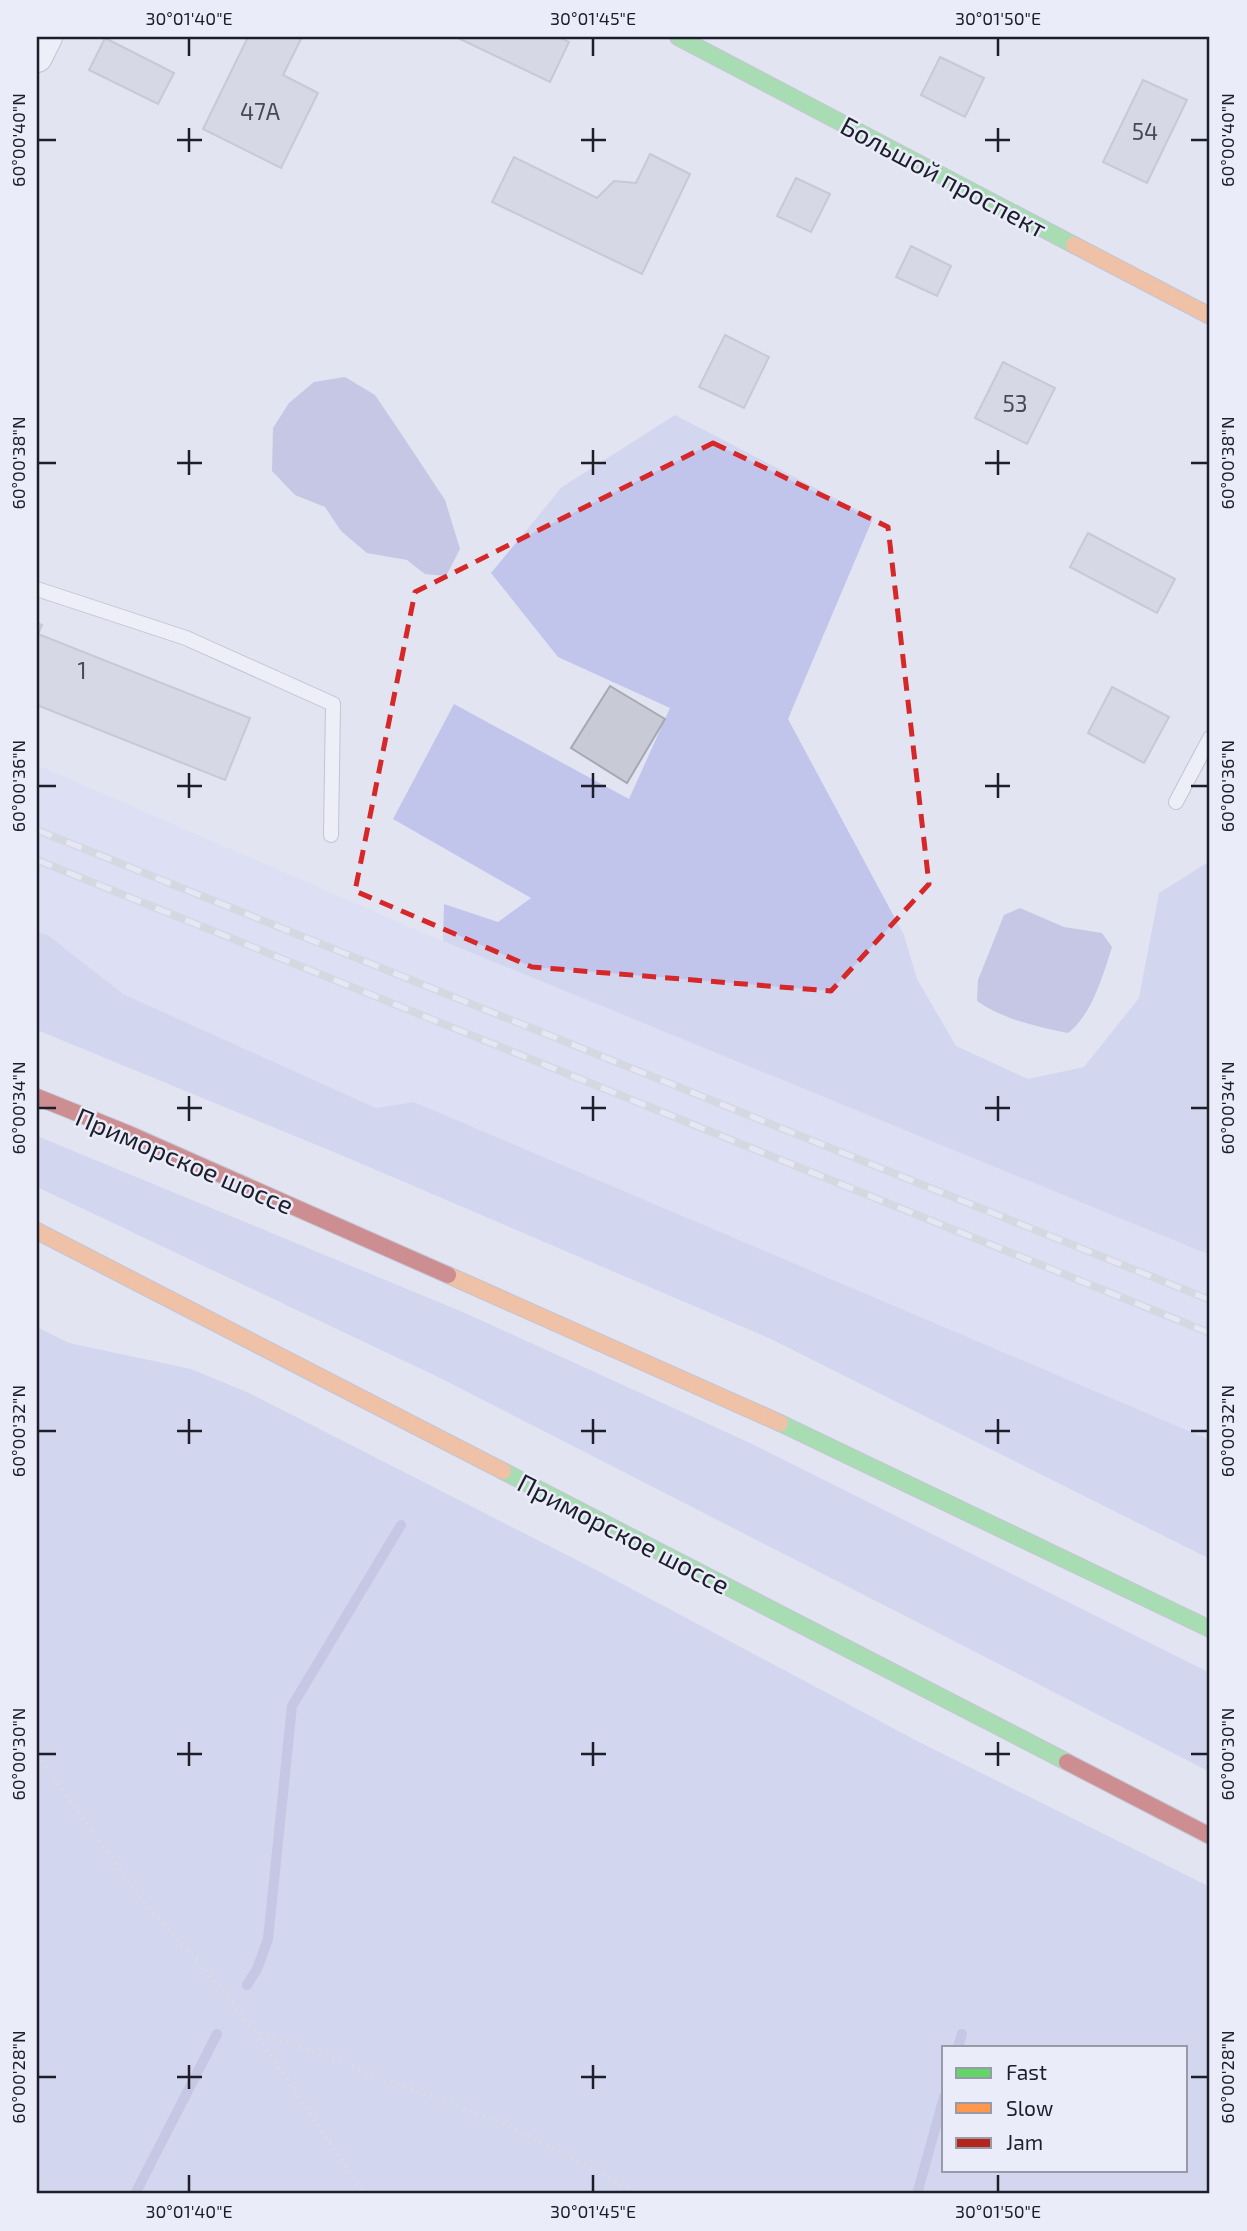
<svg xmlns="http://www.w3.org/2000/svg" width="1247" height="2231" viewBox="0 0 1247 2231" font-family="'Exo 2',sans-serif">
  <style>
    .built { fill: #d8dbf8 }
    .green { fill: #c2c5eb; fill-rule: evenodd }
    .water { fill: #a2a4d2 }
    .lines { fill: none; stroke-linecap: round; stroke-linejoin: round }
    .stream { stroke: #a2a4d2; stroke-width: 10 }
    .building { fill: #c8cad6; stroke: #a7a8b4; stroke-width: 2 }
    .lane-casing { stroke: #9c9ea9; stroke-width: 16 }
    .street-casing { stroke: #9c9ea9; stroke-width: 32 }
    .fast-casing { stroke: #9c9ea9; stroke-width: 18 }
    .slow-casing { stroke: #9c9ea9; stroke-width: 18 }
    .jam-casing { stroke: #9c9ea9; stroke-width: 18 }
    .path { stroke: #cfd0d3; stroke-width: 4.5; stroke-dasharray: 2 5; stroke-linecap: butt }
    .lane { stroke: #fbfbfd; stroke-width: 14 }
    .street { stroke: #fbfbfd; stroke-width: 30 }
    .fast { stroke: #63d668; stroke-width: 16 }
    .slow { stroke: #ff974d; stroke-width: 16 }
    .jam { stroke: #b3261e; stroke-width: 16 }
    .rail-casing { stroke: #c8c9cd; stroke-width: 8 }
    .rail { stroke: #ebecfa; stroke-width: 5; stroke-dasharray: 16; stroke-linecap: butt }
    .marked { fill: none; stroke: #d62828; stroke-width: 5; stroke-dasharray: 14 9; stroke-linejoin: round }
    .ticks { fill: none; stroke: #1d1e2a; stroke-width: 2.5 }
    .labels { text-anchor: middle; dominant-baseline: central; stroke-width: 5; stroke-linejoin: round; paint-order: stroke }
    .number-label { font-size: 23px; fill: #484955 }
    .street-label { font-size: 26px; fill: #1d1e2a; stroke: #ebecfa }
    .neatline { fill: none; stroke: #1d1e2a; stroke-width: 2.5 }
    .ticks-label { font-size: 18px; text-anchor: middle; fill: #1d1e2a }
  </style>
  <rect width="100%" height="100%" fill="#e2e4f2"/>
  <polygon class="built" points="37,765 442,941 530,915 1210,1217 1210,1440 414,1102 376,1108 123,994 48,935 37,932"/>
  <g class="green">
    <polygon points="675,415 873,518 788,719 904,935 917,979 956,1046 1028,1079 1084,1067 1139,998 1159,893 1210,861 1210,1255 443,941 444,904 498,922 531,898 393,819 454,704 629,799 670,708 558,657 491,573 562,487"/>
    <polygon points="37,932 48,935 123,994 376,1108 414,1102 1210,1440 1210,1559 771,1339 341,1155 37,1030"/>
    <polygon points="37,1136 465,1313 750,1443 1210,1673 1210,1772 438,1377 37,1187"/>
    <path d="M 37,1327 L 69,1343 L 191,1369 L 249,1393 L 600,1572 L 919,1742 L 1210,1887 L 1210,2194 L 37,2194 ZM 944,2047 L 1186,2047 L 1186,2170 L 944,2170 Z"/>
  </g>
  <g class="water">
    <polygon points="345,377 375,395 402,435 445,500 460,549 446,576 425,574 407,560 367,553 341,531 325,507 295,495 272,471 273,428 289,403 314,382"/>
    <path d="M 1020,908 L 1064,927 L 1102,933 L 1112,947 C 1103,975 1092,1015 1068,1033 C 1035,1026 1005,1020 977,1001 L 978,980 L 1004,915 Z"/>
  </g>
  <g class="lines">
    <g class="stream">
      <polyline points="247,1985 257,1969 268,1939 292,1706 401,1525"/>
      <polyline points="958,2047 962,2034"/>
      <polyline points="135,2194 217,2034"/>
      <polyline points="917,2194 944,2097"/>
    </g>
  </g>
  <g class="building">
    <polygon points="248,37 302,37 283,75 318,93 281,168 203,129"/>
    <polygon points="461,37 558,37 569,42 550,82 460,39"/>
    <polygon points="105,38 174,73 158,104 89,70"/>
    <polygon points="940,57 984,78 965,117 921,95"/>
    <polygon points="1143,80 1187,100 1147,183 1103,162"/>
    <polygon points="650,154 690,174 642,274 492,202 514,157 597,198 614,181 636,183"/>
    <polygon points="796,178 830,194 811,232 777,216"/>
    <polygon points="911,246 951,266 937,296 896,277"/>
    <polygon points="725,335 769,357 744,408 699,387"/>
    <polygon points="1003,362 1055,388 1027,444 975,418"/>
    <polygon points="1088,533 1175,579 1157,613 1070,567"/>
    <polygon points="37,623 42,625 38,634 250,718 225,780 37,705"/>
    <polygon points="610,686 665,719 627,783 571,748"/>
    <polygon points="1112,687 1169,717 1144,763 1088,733"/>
  </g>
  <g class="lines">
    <g class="lane-casing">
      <g id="lane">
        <polyline points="37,589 186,638 333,704 331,835"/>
        <polyline points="1176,802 1210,738"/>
      </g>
    </g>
    <g class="street-casing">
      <polyline id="street" points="37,57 47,37"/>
    </g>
    <g class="fast-casing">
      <g id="fast">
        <polyline points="678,37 1074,245"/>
        <polyline points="780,1423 1210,1629"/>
        <polyline points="503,1471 1067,1762"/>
      </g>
    </g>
    <g class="slow-casing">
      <g id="slow">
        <polyline points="1074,245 1210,316"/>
        <polyline points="37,1231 503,1471"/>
        <polyline points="448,1275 780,1423"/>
      </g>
    </g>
    <g class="jam-casing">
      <g id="jam">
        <polyline points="37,1097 129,1134 448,1275"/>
        <polyline points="1067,1762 1210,1836"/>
      </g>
    </g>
    <g class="path">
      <polyline points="37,1755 142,1900 219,1986 254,2030 510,2126 640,2194"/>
      <polyline points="255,2032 364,2194"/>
    </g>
    <use href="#lane" class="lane"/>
    <use href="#street" class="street"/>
    <use href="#fast" class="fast"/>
    <use href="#slow" class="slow"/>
    <use href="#jam" class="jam"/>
    <g class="rail-casing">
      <g id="rail">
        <polyline points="37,830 1210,1300"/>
        <polyline points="37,860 1210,1333"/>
      </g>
    </g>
    <use href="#rail" class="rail"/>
  </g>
  <path d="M0 0H1247V2231H0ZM 713,443 L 888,527 L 929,884 L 831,991 L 532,967 L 355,891 L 415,592 Z" fill="#e2e4f2" fill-opacity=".55" fill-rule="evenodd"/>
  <path class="marked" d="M 713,443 L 888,527 L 929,884 L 831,991 L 532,967 L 355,891 L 415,592 Z"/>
  <path class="ticks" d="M 189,38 L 189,56M 593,38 L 593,56M 998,38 L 998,56M 189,128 L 189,152M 593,128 L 593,152M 998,128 L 998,152M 38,140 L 56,140M 177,140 L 202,140M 581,140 L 606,140M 985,140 L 1010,140M 1191,140 L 1208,140M 189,450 L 189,475M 593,450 L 593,475M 998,450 L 998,475M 38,463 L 56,463M 177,463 L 202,463M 581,463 L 606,463M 985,463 L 1010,463M 1191,463 L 1208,463M 189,773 L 189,798M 593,773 L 593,798M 998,773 L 998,798M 38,786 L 56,786M 177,786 L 202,786M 581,786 L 606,786M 985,786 L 1010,786M 1191,786 L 1208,786M 189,1096 L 189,1121M 593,1096 L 593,1121M 998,1096 L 998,1121M 38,1108 L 56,1108M 177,1108 L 202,1108M 581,1108 L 606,1108M 985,1108 L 1010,1108M 1191,1108 L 1208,1108M 189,1419 L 189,1444M 593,1419 L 593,1444M 998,1419 L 998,1444M 38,1431 L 56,1431M 177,1431 L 202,1431M 581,1431 L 606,1431M 985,1431 L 1010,1431M 1191,1431 L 1208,1431M 189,1742 L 189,1766M 593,1742 L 593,1766M 998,1742 L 998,1766M 38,1754 L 56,1754M 177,1754 L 202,1754M 581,1754 L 606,1754M 985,1754 L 1010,1754M 1191,1754 L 1208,1754M 189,2065 L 189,2089M 593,2065 L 593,2089M 38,2077 L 56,2077M 177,2077 L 202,2077M 581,2077 L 606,2077M 1191,2077 L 1208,2077M 189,2175 L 189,2192M 593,2175 L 593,2192M 998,2175 L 998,2192"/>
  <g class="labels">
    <g class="number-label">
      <text x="260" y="111">47А</text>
      <text x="1145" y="131">54</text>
      <text x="1015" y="403">53</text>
      <text x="82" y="670">1</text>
    </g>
    <g class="street-label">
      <text transform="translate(944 176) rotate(28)">Большой проспект</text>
      <text transform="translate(185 1160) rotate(23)">Приморское шоссе</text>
      <text transform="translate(624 1533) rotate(27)">Приморское шоссе</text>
    </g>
  </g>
  <rect width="1247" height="2231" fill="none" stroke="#ebecfa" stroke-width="77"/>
  <rect x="942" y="2046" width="245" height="126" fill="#ebecfa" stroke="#999aa7" stroke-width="2"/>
  <rect x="956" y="2068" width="35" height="10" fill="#63d668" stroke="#999aa7" stroke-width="2"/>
  <text x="1006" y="2080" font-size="21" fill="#1d1e2a">Fast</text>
  <rect x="956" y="2103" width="35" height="10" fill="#ff974d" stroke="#999aa7" stroke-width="2"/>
  <text x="1006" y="2116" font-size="21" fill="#1d1e2a">Slow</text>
  <rect x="956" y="2138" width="35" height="10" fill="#b3261e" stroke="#999aa7" stroke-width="2"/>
  <text x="1006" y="2150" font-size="21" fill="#1d1e2a">Jam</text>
  <rect x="38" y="38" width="1170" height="2154" class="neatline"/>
  <g class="ticks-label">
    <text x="189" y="25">30°01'40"E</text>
    <text x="593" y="25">30°01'45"E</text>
    <text x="998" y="25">30°01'50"E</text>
    <text transform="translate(19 140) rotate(-90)" y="6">60°00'40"N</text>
    <text transform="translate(1228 140) rotate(-90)" y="6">60°00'40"N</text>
    <text transform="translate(19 463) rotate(-90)" y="6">60°00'38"N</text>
    <text transform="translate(1228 463) rotate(-90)" y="6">60°00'38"N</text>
    <text transform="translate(19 786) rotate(-90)" y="6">60°00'36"N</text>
    <text transform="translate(1228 786) rotate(-90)" y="6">60°00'36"N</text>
    <text transform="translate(19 1108) rotate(-90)" y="6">60°00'34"N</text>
    <text transform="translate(1228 1108) rotate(-90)" y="6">60°00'34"N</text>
    <text transform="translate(19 1431) rotate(-90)" y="6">60°00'32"N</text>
    <text transform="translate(1228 1431) rotate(-90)" y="6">60°00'32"N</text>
    <text transform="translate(19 1754) rotate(-90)" y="6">60°00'30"N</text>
    <text transform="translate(1228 1754) rotate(-90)" y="6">60°00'30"N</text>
    <text transform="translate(19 2077) rotate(-90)" y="6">60°00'28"N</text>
    <text transform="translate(1228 2077) rotate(-90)" y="6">60°00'28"N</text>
    <text x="189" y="2218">30°01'40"E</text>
    <text x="593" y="2218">30°01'45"E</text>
    <text x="998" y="2218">30°01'50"E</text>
  </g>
</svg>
